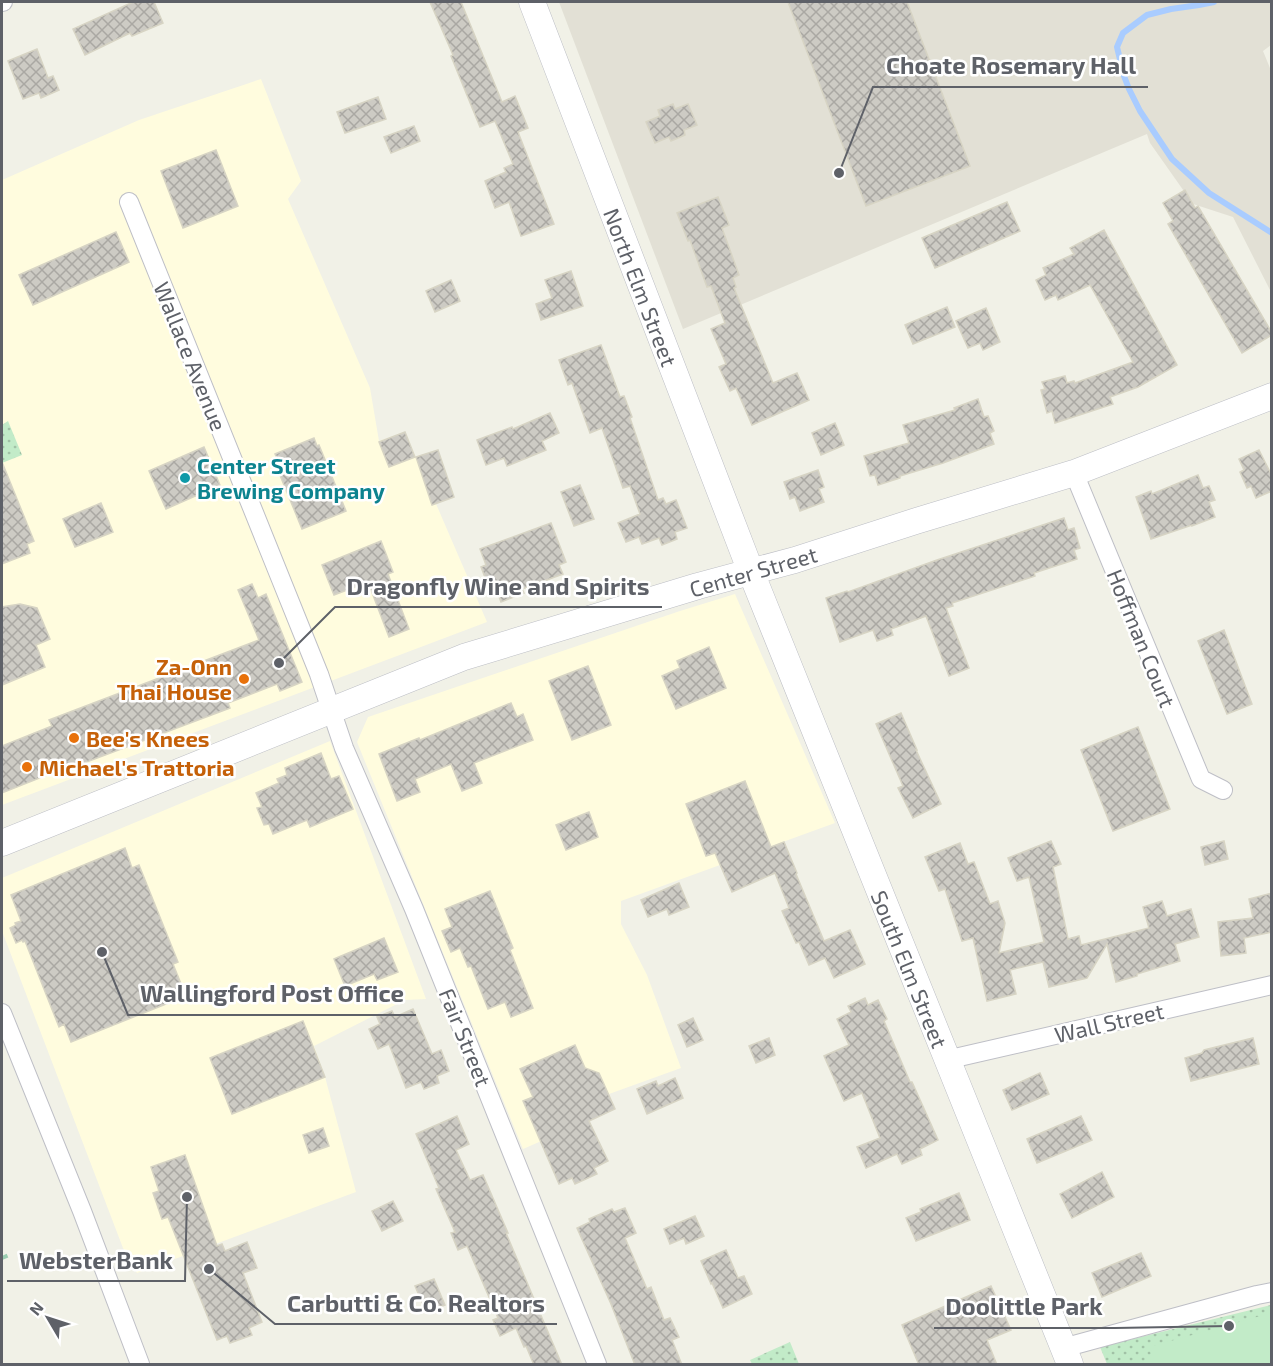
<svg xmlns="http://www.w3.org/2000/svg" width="1273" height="1366" viewBox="0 0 1273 1366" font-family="'Exo 2',sans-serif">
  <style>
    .commercial { fill: #fffcde }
    .education { fill: #e2e0d5 }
    .green { fill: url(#green-dots) }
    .pitch { fill: #c2ebc8 }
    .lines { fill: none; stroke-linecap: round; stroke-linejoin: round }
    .stream { stroke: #a9ccff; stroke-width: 6 }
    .building { fill: url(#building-cross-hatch); stroke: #d7d4c4; stroke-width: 1.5 }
    .minor-casing { stroke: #bebfc6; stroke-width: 20 }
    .secondary-casing { stroke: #bcbec5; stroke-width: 27 }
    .path { stroke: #9accb0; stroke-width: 4; stroke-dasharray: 6 3; stroke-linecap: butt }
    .minor { stroke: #fff; stroke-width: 18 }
    .secondary { stroke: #fff; stroke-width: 26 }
    .culture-dot { fill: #0f9aa8; stroke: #fff; stroke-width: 2 }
    .food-dot { fill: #e8710a; stroke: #fff; stroke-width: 2 }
    .labels { text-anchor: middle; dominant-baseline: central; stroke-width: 5; stroke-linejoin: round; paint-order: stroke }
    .street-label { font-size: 22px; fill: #5e6168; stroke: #fff }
    .culture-label { font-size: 22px; font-weight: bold; fill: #0d838f; stroke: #fff; text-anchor: start }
    .food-label { font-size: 22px; font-weight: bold; fill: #c56008; stroke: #fff; text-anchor: start }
    .leader { fill: none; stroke: #5e6168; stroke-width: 2 }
    .callout-dot { fill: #5e6168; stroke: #fff; stroke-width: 2 }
    .callout-label { font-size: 24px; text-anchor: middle; font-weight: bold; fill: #5e6168; stroke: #fff; stroke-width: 5; stroke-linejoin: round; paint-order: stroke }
  </style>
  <defs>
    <pattern id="green-dots" width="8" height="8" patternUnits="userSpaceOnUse" patternTransform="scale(1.5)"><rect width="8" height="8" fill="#c2ebc8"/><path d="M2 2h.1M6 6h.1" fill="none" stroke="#a1c2a6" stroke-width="1.8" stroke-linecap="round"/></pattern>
    <pattern id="building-cross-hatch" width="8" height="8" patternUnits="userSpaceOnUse" patternTransform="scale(1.5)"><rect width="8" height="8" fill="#cdcbc4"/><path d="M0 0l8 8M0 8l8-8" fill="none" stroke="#aaa8a3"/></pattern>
  </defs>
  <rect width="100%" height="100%" fill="#f1f1e7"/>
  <g class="commercial">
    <polygon points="261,79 301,181 288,199 370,388 379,441 405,432 487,622 2,805 2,180 139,120"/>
    <polygon points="735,594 835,823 621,901 621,924 647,975 681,1068 609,1094 615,1109 523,1149 357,742 368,717 680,611"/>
    <polygon points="330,741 426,999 405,1000 314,1046 325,1077 356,1192 137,1273 123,1248 2,931 2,878"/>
  </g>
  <polygon class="education" points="559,2 1271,2 1271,45 1263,51 1272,73 1271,292 1233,217 1193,204 1150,143 1147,134 683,329"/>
  <g class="green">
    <polygon points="8,421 22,455 2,463 2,425"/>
    <polygon points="1271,1305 1271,1364 1107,1364 1100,1347"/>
    <polygon points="790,1342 799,1364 752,1364 750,1360"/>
  </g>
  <polygon class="pitch" points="1271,1313 1271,1364 1154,1364 1149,1347"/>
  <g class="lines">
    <polyline class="stream" points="1214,2 1199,5 1171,9 1147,15 1123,33 1117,47 1124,76 1129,89 1140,111 1172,159 1209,193 1272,233"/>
  </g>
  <g class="building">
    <polygon points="133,2 154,2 163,23 132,36 130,33 85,55 73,29"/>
    <polygon points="430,2 461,2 502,102 515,96 528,128 518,132 554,224 521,236 509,202 495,208 485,181 506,172 504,168 513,164 495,121 480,127 451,56 453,55"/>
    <polygon points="788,2 907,2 970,166 866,206"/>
    <polygon points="37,49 48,78 53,76 59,90 41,98 39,93 23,99 8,61"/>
    <polygon points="378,97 386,119 345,133 337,112"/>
    <polygon points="673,104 675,109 688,104 697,125 684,130 685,135 671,141 669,137 655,143 646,122 660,116 658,110"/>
    <polygon points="414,126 420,141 391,153 384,137"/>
    <polygon points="216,150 238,206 183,228 161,171"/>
    <polygon points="1185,190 1195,208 1198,206 1272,333 1272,335 1242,353 1168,224 1173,221 1163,203"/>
    <polygon points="718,197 729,225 722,228 739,275 733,278 736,287 734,288 773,383 797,373 809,400 752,425 736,388 730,391 719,367 726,364 711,329 725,323 711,286 707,287 690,240 688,241 677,213"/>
    <polygon points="1007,202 1020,231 935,268 922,238"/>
    <polygon points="1104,230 1177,365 1138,387 1110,397 1113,404 1055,423 1052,411 1047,413 1041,390 1045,389 1042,382 1065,376 1067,383 1074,381 1075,383 1133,362 1090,285 1058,300 1056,295 1045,300 1036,280 1046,275 1043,268 1074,254 1070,248"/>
    <polygon points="116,232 129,262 33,305 19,275"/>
    <polygon points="571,271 583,306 541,320 536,304 552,298 545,280"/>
    <polygon points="451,280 460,301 435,312 426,291"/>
    <polygon points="947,307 955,327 913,344 905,325"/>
    <polygon points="986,308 1000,342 983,350 980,343 968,348 956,321"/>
    <polygon points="601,345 620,397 624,396 632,417 630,418 658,500 663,498 666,504 676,500 687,528 675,532 677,539 662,545 659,538 642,544 639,537 626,542 618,523 640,514 630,486 623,488 602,428 590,433 572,383 568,385 559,360"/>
    <polygon points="978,399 984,417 988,416 994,431 990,433 994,444 943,463 900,476 900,478 878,485 875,475 870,476 864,456 909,443 903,425 955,410 954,408"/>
    <polygon points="550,413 559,433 542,441 546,450 507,466 504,458 486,465 477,440 512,427 513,429"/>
    <polygon points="835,423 844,445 821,455 812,433"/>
    <polygon points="405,432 415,457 389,467 379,442"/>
    <polygon points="314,438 317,446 319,445 346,511 302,529 275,463 278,461 275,454"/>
    <polygon points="204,447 220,485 166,509 149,471"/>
    <polygon points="438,450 454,497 432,505 416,457"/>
    <polygon points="1259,450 1272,476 1272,491 1256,498 1251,486 1247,488 1240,472 1244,470 1239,459"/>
    <polygon points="2,462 34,541 27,544 30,553 2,564"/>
    <polygon points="818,470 824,487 819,489 824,502 800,511 795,497 790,499 784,482"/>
    <polygon points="1198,475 1203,488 1209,486 1215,500 1209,502 1215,517 1192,526 1192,525 1151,539 1136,497 1151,491 1152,494"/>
    <polygon points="580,485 594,519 574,526 561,492"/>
    <polygon points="101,503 113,532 75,547 63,519"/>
    <polygon points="1064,518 1068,530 1074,528 1080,548 1074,550 1077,559 1034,573 1035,576 952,603 953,606 946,608 969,668 949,676 926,616 891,629 893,635 877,641 873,630 840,642 826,598 847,591 848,592 937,560"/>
    <polygon points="551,523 566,562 559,565 563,574 522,589 524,593 501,602 495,586 489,588 481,567 486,565 480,549"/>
    <polygon points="381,541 393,572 388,574 409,629 389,637 368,582 334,595 322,565"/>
    <polygon points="252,584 258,598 266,594 302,682 280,691 277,684 228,703 230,708 68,769 67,767 2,793 2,746 52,726 49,720 259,640 238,590"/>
    <polygon points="20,604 37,608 50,639 36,645 45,667 2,685 2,607"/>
    <polygon points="1224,630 1252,704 1227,714 1198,641"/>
    <polygon points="709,647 726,688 676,709 662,676 680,668 677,661"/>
    <polygon points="588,666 611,725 572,740 549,681"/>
    <polygon points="511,703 517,717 523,714 533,740 474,763 482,783 462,791 451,764 415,779 420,792 397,801 379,754 419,738 420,740"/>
    <polygon points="901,713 917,750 916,750 941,804 913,818 898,788 903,786 876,724"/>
    <polygon points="1138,727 1170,809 1113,831 1081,750"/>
    <polygon points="321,753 331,779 339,776 353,809 310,827 307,820 273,834 269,824 264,825 257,808 262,807 256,793 279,783 277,779 287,775 285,768"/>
    <polygon points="745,781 771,847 784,842 797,873 796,874 824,941 850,930 865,964 834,978 825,958 809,965 799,942 796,943 782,911 789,908 775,873 732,892 715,853 706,856 686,804"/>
    <polygon points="589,812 598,837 566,850 556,825"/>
    <polygon points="1051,841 1061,864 1053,867 1068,939 1079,936 1081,945 1149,928 1143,907 1162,901 1167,916 1191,909 1199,937 1175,944 1180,961 1137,974 1137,976 1116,982 1107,944 1087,978 1049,987 1043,962 1010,970 1016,994 987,1001 973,938 962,941 945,889 939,891 925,857 960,843 968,864 974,862 990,904 998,901 1005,923 999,953 1044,942 1029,877 1017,881 1008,858"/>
    <polygon points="1224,841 1228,859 1205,865 1201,847"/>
    <polygon points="125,848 132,868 139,865 178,962 173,964 186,996 71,1042 64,1024 59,1027 25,941 23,942 22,940 16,943 10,928 16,925 15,923 21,921 11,895"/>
    <polygon points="679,883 689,907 669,915 667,909 648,917 641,900"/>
    <polygon points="490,891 513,948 510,950 533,1008 511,1017 505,1002 488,1009 471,966 468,967 460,948 451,952 442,931 452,927 445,909"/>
    <polygon points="1272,893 1272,932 1244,938 1246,953 1221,956 1218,922 1253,918 1249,899"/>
    <polygon points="384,938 398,972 377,980 374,974 345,986 334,959"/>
    <polygon points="865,998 868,1005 878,1000 887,1019 884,1021 910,1082 912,1082 938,1140 920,1149 922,1155 902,1164 897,1154 866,1168 857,1147 880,1138 862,1093 844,1101 824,1056 849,1045 837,1019 851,1012 848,1006"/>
    <polygon points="413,1009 432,1054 441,1050 449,1071 437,1076 439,1083 424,1089 421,1082 406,1088 389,1044 378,1049 369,1029 380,1024 377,1017 392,1011 395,1017"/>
    <polygon points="693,1018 703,1040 687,1047 678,1025"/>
    <polygon points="303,1021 325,1077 232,1114 210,1058"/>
    <polygon points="769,1038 775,1055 756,1063 749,1046"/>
    <polygon points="1253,1038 1259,1064 1191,1081 1185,1058 1202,1053 1204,1050"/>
    <polygon points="575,1045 585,1068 599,1073 615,1109 589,1121 608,1161 594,1168 597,1174 575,1184 572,1178 559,1184 523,1101 533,1097 520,1069"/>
    <polygon points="1040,1073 1049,1094 1012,1110 1003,1090"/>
    <polygon points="675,1078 683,1098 647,1114 637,1089 656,1081 658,1086"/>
    <polygon points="457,1116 469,1144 456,1150 470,1180 483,1175 508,1233 506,1233 562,1365 534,1365 526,1346 524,1347 516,1328 500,1336 493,1320 498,1318 467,1246 458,1250 451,1233 455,1232 436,1189 439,1188 416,1134"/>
    <polygon points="1081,1116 1092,1140 1037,1163 1027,1139"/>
    <polygon points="323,1128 329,1146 309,1153 303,1135"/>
    <polygon points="185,1155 217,1246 222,1244 225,1251 247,1242 257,1268 243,1273 262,1322 249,1328 252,1335 230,1343 227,1336 217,1340 168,1217 162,1219 153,1193 159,1191 151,1167"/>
    <polygon points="1102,1172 1114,1197 1072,1218 1060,1194"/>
    <polygon points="959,1193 970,1220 916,1241 906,1218 921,1212 920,1209"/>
    <polygon points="393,1201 403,1221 382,1231 372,1211"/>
    <polygon points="625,1208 636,1233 625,1238 647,1289 651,1287 664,1320 670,1318 679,1337 672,1340 682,1365 635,1365 611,1304 577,1228 590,1222 589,1219 612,1209 614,1212"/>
    <polygon points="695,1216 704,1236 686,1244 684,1238 670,1244 664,1229"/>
    <polygon points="726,1250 738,1278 744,1276 752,1294 723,1308 712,1283 711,1284 701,1261"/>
    <polygon points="1141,1253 1151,1276 1102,1297 1092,1273"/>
    <polygon points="434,1279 445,1305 426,1312 415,1286"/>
    <polygon points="991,1286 1011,1330 987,1340 997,1365 919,1365 902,1325"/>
  </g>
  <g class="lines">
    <g class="minor-casing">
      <g id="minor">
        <polyline points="2,2 3,2"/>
        <polyline points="129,202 319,674 344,748 414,909 597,1364"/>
        <polyline points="1074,473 1201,779 1223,790"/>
        <polyline points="2,1013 82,1211 140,1364"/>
        <polyline points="946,1060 1272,985"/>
        <polyline points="1063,1348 1257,1295 1272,1292"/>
      </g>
    </g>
    <g class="secondary-casing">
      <g id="secondary">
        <polyline points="532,2 751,572 1070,1364"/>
        <polyline points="2,843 464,657 698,586 795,560 916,521 1074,473 1272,396"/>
      </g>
    </g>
    <polyline class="path" points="2,1258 9,1255"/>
    <use href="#minor" class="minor"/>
    <use href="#secondary" class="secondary"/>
  </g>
  <circle class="culture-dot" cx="185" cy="478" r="6"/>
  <g class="food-dot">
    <circle cx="244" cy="679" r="6"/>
    <circle cx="74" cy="738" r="6"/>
    <circle cx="27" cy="767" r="6"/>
  </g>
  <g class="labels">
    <g class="street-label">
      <text transform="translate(641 287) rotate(69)">North Elm Street</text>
      <text transform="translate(191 356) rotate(68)">Wallace Avenue</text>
      <text transform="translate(753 571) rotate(-16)">Center Street</text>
      <text transform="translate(1142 638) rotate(68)">Hoffman Court</text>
      <text transform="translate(910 969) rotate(68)">South Elm Street</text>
      <text transform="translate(1109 1022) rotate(-13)">Wall Street</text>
      <text transform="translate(466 1037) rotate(68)">Fair Street</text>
    </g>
    <g class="culture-label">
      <text x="197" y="465">Center Street<tspan x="197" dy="25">Brewing Company</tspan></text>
    </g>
    <g class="food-label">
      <text x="232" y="666" text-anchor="end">Za-Onn<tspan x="232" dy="25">Thai House</tspan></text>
      <text x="86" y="738">Bee's Knees</text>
      <text x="39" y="767">Michael's Trattoria</text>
    </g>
  </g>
  <path class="leader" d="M839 173L873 87H1148M279 663L335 607H662M102 952L128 1015H416M187 1197L185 1281H7M209 1269L275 1324H557M1229 1326L1115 1328H934"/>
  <g class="callout-dot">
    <circle cx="839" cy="173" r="6"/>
    <circle cx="279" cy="663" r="6"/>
    <circle cx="102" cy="952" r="6"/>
    <circle cx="187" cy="1197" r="6"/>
    <circle cx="209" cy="1269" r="6"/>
    <circle cx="1229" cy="1326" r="6"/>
  </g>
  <g class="callout-label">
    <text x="1011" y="74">Choate Rosemary Hall</text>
    <text x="498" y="595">Dragonfly Wine and Spirits</text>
    <text x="272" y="1002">Wallingford Post Office</text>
    <text x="96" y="1269">WebsterBank</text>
    <text x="416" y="1312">Carbutti &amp; Co. Realtors</text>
    <text x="1024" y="1315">Doolittle Park</text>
  </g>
  <rect width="1273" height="1366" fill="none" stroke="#5e6168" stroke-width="6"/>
  <g transform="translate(48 1318) rotate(309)" stroke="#ffffff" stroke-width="4.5" paint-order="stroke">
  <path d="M0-4.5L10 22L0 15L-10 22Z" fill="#5e6168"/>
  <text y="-9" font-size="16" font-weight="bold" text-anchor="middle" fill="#5e6168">N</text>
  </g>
</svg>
